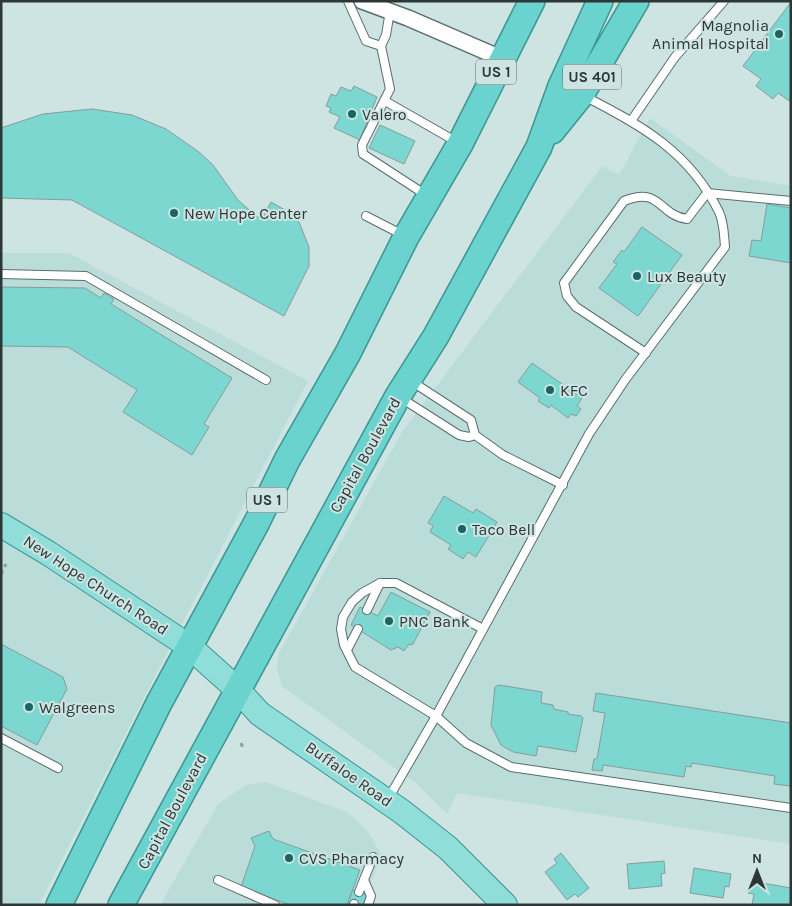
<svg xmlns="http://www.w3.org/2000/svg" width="792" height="906" viewBox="0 0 792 906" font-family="Karla,sans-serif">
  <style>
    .built { fill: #bbddda }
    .building { fill: #7cd7d1; stroke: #869c9a }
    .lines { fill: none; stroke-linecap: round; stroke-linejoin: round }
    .service-casing { stroke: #586e6c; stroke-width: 10 }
    .minor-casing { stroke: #586e6c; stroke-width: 18 }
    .primary-casing { stroke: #3c9591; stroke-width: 26 }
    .trunk-casing { stroke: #3c9591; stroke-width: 28 }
    .path { stroke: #8b9c9b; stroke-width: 3; stroke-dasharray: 4 4; stroke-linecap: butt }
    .service { stroke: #fff; stroke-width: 8 }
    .minor { stroke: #fff; stroke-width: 15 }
    .primary { stroke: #8fdeda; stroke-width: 24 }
    .trunk { stroke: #6ad3ce; stroke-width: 25 }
    .poi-dot { fill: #186562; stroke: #cde4e2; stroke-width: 2 }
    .labels { text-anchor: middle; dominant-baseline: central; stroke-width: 4; stroke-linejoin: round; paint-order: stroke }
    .shield { fill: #cde4e2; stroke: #5e6b6a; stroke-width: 1 }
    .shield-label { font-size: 15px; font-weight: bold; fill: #2e3737 }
    .poi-label { font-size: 16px; fill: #2e3737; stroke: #cde4e2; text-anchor: start }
    .street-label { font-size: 16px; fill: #2e3737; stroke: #cde4e2 }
  </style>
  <rect width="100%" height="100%" fill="#cde4e2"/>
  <g class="built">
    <polygon points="650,118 731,176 791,186 791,844 457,793 447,814 417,784 282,686 277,669 279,653 402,432 602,166 619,175"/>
    <polygon points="1,253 69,253 308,381 155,676 39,905 1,905"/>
    <polygon points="266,782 347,812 366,829 382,855 362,905 160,905 218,804 246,785"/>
  </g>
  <g class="building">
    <polygon points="791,2 791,102 778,93 773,99 756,86 761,79 743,66"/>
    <polygon points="354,86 377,97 360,140 334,128 340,117 329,112 331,108 326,106 331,94 336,96 341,87 351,91"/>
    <polygon points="92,109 132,115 166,129 199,152 213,165 238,200 256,216 262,219 271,202 292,214 299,222 309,247 309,266 284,316 72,200 1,198 1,128 43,114"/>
    <polygon points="380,125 415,141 404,164 369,148"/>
    <polygon points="767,204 791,208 791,263 749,256 752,240 761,241"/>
    <polygon points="642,227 682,255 638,316 599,288 617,264 613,262 622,250 624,252"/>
    <polygon points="1,287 85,288 101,298 104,293 114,299 111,304 232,378 204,424 209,427 192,455 123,412 137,390 68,347 1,346"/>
    <polygon points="532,363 582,398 577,406 581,409 576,416 571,414 568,418 551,405 549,408 538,401 540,398 518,382"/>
    <polygon points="444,496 473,513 476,509 497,522 476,557 468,552 463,559 448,549 451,545 430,532 433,526 428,523"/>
    <polygon points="391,592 430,612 413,644 408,645 404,651 398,647 391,650 351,625 360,607 378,616"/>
    <polygon points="1,644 63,677 67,689 37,745 1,726"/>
    <polygon points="499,685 542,692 541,703 553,705 554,709 568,712 568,714 581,716 583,718 576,752 538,746 536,756 513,752 501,745 491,725 495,687"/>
    <polygon points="596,693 791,723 791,790 790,786 774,784 775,776 692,763 691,767 686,766 684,777 603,765 602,771 592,770 594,759 597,759 605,713 593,711"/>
    <polygon points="269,831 273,839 360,870 347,905 290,905 241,887 255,846 251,838"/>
    <polygon points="561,853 589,888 578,897 575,894 567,900 545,872 557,863 554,859"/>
    <polygon points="664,861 665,873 661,874 662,886 629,889 627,864"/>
    <polygon points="694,868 731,874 729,887 725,886 723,898 690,893"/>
    <polygon points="751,881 791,888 791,905 752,905 754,894 748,893"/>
    <polygon points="353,890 367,895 363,905 348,902"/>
  </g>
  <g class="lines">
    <g class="service-casing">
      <g id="service">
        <polyline points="348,1 366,41 381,46 390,89 362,145 363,154 426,195"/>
        <polyline points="381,46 386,35 390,11"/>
        <polyline points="385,101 457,142"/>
        <polyline points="631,121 675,57 724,1"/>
        <polyline points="366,216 403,235"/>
        <polyline points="1,274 86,276 266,380"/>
        <path d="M 646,353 L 576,307 L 567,296 L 564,283 L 624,201 C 661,186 658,215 687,219 L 707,193 L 791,201"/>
        <polyline points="411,381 471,420 475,435 503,455 563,485"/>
        <polyline points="401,398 459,435 469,437 475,435"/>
        <polyline points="367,610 380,583"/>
        <polyline points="483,629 396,583 380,583 362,593 352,602 343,617 341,629 344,645 355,667 436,716 466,743 511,767 791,808"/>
        <polyline points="347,650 358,629"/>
        <polyline points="1,738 58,768"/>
        <path d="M 388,799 L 436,716 L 589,434 L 625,380 L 725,247 C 724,236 724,222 719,212 C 690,152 641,125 584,96"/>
        <polyline points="218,880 275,905"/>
        <polyline points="364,880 371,896 368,905"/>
        <polyline points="359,892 373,857"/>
        <polyline points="354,905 354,904"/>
      </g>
    </g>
    <g class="minor-casing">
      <polyline id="minor" points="362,1 408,18 503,59"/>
    </g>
    <g class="primary-casing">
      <polyline id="primary" points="1,525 48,553 190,647 238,690 260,714 401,811 448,848 505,905"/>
    </g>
    <g class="trunk-casing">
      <g id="trunk">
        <polyline points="552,131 581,95 636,1"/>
        <polyline points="59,905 159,703 257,522 287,460 348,353 406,237 460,144 532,1"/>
        <polyline points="121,905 398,396 436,336 539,147 561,86 600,1"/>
      </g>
    </g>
    <g class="path">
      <polyline points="1,574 6,564"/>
      <polyline points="241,743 243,748"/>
    </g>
    <use href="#service" class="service"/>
    <use href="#minor" class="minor"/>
    <use href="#primary" class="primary"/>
    <use href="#trunk" class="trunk"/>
  </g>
  <g class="poi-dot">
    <circle cx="779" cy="34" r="5"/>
    <circle cx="352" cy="114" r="5"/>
    <circle cx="174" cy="213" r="5"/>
    <circle cx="637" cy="276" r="5"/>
    <circle cx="550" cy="390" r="5"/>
    <circle cx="462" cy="529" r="5"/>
    <circle cx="389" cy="621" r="5"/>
    <circle cx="29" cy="707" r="5"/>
    <circle cx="289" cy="858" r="5"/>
  </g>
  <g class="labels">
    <g class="shield">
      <rect x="476" y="59.5" width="40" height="25" rx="4"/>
      <rect x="563" y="64.5" width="58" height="25" rx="4"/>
      <rect x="247" y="487.5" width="40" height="25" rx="4"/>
    </g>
    <g class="shield-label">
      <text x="496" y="72">US 1</text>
      <text x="592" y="77">US 401</text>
      <text x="267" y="500">US 1</text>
    </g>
    <g class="poi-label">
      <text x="769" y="25" text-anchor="end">Magnolia<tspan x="769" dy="18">Animal Hospital</tspan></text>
      <text x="362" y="114">Valero</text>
      <text x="184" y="213">New Hope Center</text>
      <text x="647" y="276">Lux Beauty</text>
      <text x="560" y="390">KFC</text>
      <text x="472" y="529">Taco Bell</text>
      <text x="399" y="621">PNC Bank</text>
      <text x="39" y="707">Walgreens</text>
      <text x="299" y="858">CVS Pharmacy</text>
    </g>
    <g class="street-label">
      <text transform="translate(365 455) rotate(-61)">Capital Boulevard</text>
      <text transform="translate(96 585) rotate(33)">New Hope Church Road</text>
      <text transform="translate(349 774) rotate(35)">Buffaloe Road</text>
      <text transform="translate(172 811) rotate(-62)">Capital Boulevard</text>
    </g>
  </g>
  <rect width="792" height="906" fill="none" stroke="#2e3737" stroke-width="5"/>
  <g transform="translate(757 871)" stroke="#cde4e2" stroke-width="4" paint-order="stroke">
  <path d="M0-4L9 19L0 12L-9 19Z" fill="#2e3737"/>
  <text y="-8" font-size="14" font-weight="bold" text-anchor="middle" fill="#2e3737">N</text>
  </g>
</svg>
